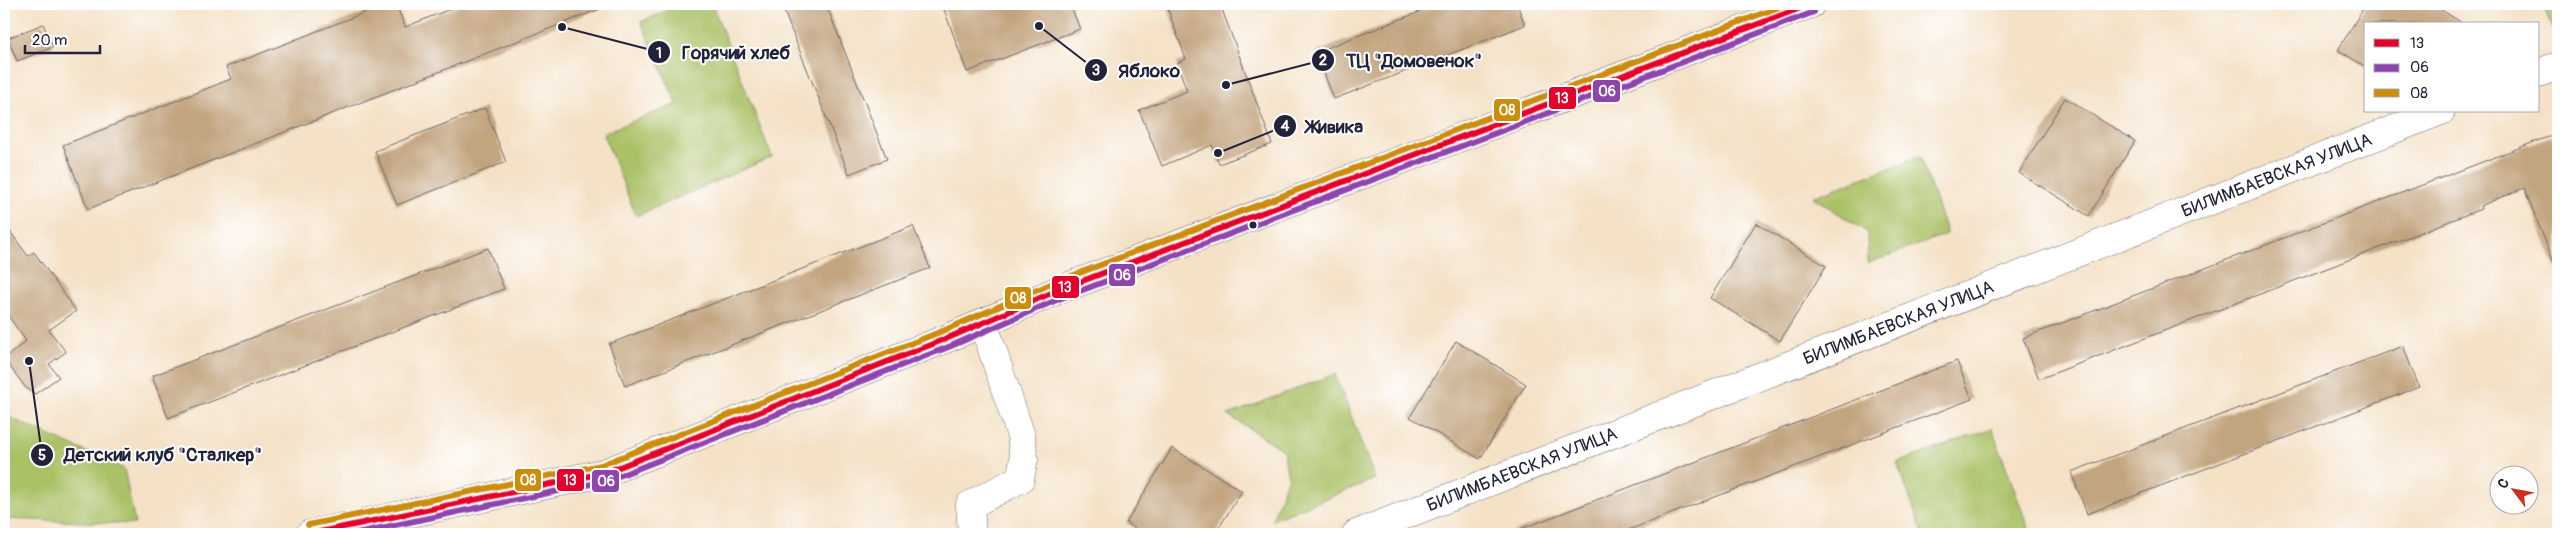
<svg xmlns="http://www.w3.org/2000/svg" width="2562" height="538" viewBox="0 0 2562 538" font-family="Pangolin,sans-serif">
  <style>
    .green { fill: #aac166; stroke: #667250 }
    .building { fill: #c2a47f }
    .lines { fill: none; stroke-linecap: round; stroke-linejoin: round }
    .minor-casing { stroke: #6c656c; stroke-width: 29 }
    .major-casing { stroke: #6c656c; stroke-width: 29 }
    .minor { stroke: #fff; stroke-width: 28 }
    .major { stroke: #fff; stroke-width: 28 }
    .bus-1-casing { stroke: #fff; stroke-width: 10 }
    .bus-2-casing { stroke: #fff; stroke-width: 10 }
    .bus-3-casing { stroke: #fff; stroke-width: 10 }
    .bus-1 { stroke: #e4002b; stroke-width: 6 }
    .bus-2 { stroke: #8e44ad; stroke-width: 6 }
    .bus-3 { stroke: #cc8c0c; stroke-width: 6 }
    .bus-dot { fill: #22223b; stroke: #fff; stroke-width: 2 }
    .labels { text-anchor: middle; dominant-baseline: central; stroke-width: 4; stroke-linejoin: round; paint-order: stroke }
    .street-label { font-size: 18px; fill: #22223b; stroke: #fff }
    .leader { fill: none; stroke: #22223b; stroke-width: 2 }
    .callout-dot { fill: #22223b; stroke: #fff; stroke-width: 2 }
    .mark-label { font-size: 15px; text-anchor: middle; font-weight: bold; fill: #fff }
    .callout-label { font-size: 19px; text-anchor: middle; font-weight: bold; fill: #22223b; stroke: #fff; stroke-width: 4; stroke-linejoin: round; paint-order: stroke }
    .line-badge { stroke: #fff; stroke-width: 2 }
    .badge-label { font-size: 14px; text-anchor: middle; font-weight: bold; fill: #fff }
  </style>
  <rect width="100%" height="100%" fill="#fff"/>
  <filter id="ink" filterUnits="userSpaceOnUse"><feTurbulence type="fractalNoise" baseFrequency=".02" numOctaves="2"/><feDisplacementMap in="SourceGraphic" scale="10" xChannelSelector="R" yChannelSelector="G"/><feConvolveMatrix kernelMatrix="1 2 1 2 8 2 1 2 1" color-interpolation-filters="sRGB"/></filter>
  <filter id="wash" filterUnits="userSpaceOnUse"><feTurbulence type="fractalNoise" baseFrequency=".0096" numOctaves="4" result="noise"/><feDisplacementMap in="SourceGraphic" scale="20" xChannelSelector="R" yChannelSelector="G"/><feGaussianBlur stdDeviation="1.12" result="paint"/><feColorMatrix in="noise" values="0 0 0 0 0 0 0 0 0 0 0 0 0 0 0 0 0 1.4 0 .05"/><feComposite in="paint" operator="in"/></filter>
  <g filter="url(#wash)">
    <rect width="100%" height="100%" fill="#f4e1c6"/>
    <g class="green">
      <polygon points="682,4 712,4 772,157 636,216 603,133 677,104 641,22"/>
      <polygon points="2542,4 2558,4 2558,35 2556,36"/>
      <polygon points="1920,156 1947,234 1868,263 1867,232 1813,197"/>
      <polygon points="1335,374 1375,479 1272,520 1288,477 1283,450 1228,415"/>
      <polygon points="4,415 124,469 135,524 4,519"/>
      <polygon points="1992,428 2029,530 2018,534 1923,534 1897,463"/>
    </g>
    <g id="blocks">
      <g class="building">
        <polygon points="386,4 396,4 405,27 463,4 610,5 88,209 63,145 231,79 226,67"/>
        <polygon points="781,4 826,4 887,159 849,174"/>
        <polygon points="942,4 1070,4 1080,29 967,72"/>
        <polygon points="1166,4 1220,4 1272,144 1219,164 1212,145 1162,166 1139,110 1187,91 1177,63 1186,59"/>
        <polygon points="1440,4 1517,4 1525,25 1334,99 1316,52"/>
        <polygon points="2366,4 2432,4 2464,24 2366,24 2366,67 2338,50"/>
        <polygon points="43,24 53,47 17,61 8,38"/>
        <polygon points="2065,98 2135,141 2089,216 2019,173"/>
        <polygon points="485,108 506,162 397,205 375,151"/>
        <polygon points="2558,133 2558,273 2524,188 2480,206 2481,209 2039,379 2023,338"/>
        <polygon points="4,223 28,256 34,252 76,311 49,330 66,352 49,364 59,377 35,394 26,388 4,359 26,341 4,310"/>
        <polygon points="1756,223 1826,266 1780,341 1710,298"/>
        <polygon points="913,226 930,268 625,386 609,344"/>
        <polygon points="488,248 504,289 168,418 152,376"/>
        <polygon points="1456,341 1526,384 1480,459 1410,417"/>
        <polygon points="2403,346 2419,387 2087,514 2071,472"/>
        <polygon points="1957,361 1972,399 1618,534 1508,534"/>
        <polygon points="1172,448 1242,491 1215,534 1144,534 1126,523"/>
      </g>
    </g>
  </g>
  <g filter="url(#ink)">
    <use href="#blocks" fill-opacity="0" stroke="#6c656c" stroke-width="1"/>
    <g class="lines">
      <g class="minor-casing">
        <g id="minor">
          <polyline points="2538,73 2558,66"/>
          <polyline points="972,534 970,505 1020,479 1024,459 1021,436 983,322"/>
          <path id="s1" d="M 1356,534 L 2441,111"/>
        </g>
      </g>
      <g class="major-casing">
        <polyline id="major" points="310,534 604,473 948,338 1056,291 1811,4"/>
      </g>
      <use href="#minor" class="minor"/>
      <use href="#major" class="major"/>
      <g class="bus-1-casing">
        <polyline id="bus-1" points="310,534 604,473 948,338 1056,291 1811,4"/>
      </g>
      <g class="bus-2-casing">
        <polyline id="bus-2" points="352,534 606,481 951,346 1059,299 1814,12"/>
      </g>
      <g class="bus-3-casing">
        <polyline id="bus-3" points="308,525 601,465 945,330 1053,283 1787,4"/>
      </g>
      <use href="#bus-1" class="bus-1"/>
      <use href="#bus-2" class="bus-2"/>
      <use href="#bus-3" class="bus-3"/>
    </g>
  </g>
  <circle class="bus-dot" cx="1253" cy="225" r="4.5"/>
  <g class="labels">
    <g class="street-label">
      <text stroke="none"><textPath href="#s1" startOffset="988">БИЛИМБАЕВСКАЯ УЛИЦА</textPath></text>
      <text stroke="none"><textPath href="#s1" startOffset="582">БИЛИМБАЕВСКАЯ УЛИЦА</textPath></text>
      <text stroke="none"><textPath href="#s1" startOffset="178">БИЛИМБАЕВСКАЯ УЛИЦА</textPath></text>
    </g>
  </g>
  <path class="leader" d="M562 27L659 52M1226 85L1323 60M1039 26L1096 70M1218 153L1285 126M29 361L42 455"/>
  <g class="callout-dot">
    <circle cx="562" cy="27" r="5"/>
    <circle cx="1226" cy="85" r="5"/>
    <circle cx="1039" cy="26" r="5"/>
    <circle cx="1218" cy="153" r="5"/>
    <circle cx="29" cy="361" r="5"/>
    <circle cx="659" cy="52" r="12"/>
    <circle cx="1323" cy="60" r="12"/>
    <circle cx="1096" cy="70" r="12"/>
    <circle cx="1285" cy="126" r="12"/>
    <circle cx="42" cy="455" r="12"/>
  </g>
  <g class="mark-label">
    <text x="659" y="58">1</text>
    <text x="1323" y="65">2</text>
    <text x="1096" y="75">3</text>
    <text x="1285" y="131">4</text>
    <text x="42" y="460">5</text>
  </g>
  <g class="callout-label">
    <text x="736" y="59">Горячий хлеб</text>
    <text x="1414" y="67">ТЦ "Домовенок"</text>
    <text x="1149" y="77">Яблоко</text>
    <text x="1335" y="133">Живика</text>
    <text x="163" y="461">Детский клуб "Сталкер"</text>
  </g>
  <g class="line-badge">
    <rect x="1592" y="79" width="29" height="24" rx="5" fill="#8e44ad"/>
    <rect x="1548" y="86" width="29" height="24" rx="5" fill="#e4002b"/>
    <rect x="1493" y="98" width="28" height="24" rx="5" fill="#cc8c0c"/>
    <rect x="1108" y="263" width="28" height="24" rx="5" fill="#8e44ad"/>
    <rect x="1051" y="275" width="29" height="24" rx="5" fill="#e4002b"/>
    <rect x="1004" y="286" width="28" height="24" rx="5" fill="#cc8c0c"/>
    <rect x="514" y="468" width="28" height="24" rx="5" fill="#cc8c0c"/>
    <rect x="556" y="468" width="29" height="24" rx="5" fill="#e4002b"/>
    <rect x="591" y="469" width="29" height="24" rx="5" fill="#8e44ad"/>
  </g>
  <g class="badge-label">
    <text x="1607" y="96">06</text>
    <text x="1562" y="103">13</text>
    <text x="1507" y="115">08</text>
    <text x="1122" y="280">06</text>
    <text x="1065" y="292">13</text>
    <text x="1018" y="303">08</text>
    <text x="528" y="485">08</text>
    <text x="570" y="485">13</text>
    <text x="606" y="486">06</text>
  </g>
  <rect width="2562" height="538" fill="none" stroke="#fff" stroke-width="20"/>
  <rect x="2364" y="22" width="175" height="90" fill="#ffffff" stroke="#a7a7b1"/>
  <rect x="2374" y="39" width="25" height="8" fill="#e4002b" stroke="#a7a7b1"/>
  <text x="2410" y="48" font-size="15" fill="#22223b">13</text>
  <rect x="2374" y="64" width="25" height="8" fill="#8e44ad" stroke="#a7a7b1"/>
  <text x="2410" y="72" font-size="15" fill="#22223b">06</text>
  <rect x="2374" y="89" width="25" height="8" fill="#cc8c0c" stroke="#a7a7b1"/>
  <text x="2410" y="98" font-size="15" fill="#22223b">08</text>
  <g transform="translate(2514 490) rotate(302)"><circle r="24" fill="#ffffff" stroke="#a7a7b1"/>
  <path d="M0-4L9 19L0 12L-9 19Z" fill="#c8321e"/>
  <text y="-8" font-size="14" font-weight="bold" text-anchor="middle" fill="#22223b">С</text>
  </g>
  <path d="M25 45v8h75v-8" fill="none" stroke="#22223b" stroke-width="2.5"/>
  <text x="32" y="45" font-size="15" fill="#22223b" stroke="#ffffff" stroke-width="4" paint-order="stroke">20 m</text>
</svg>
